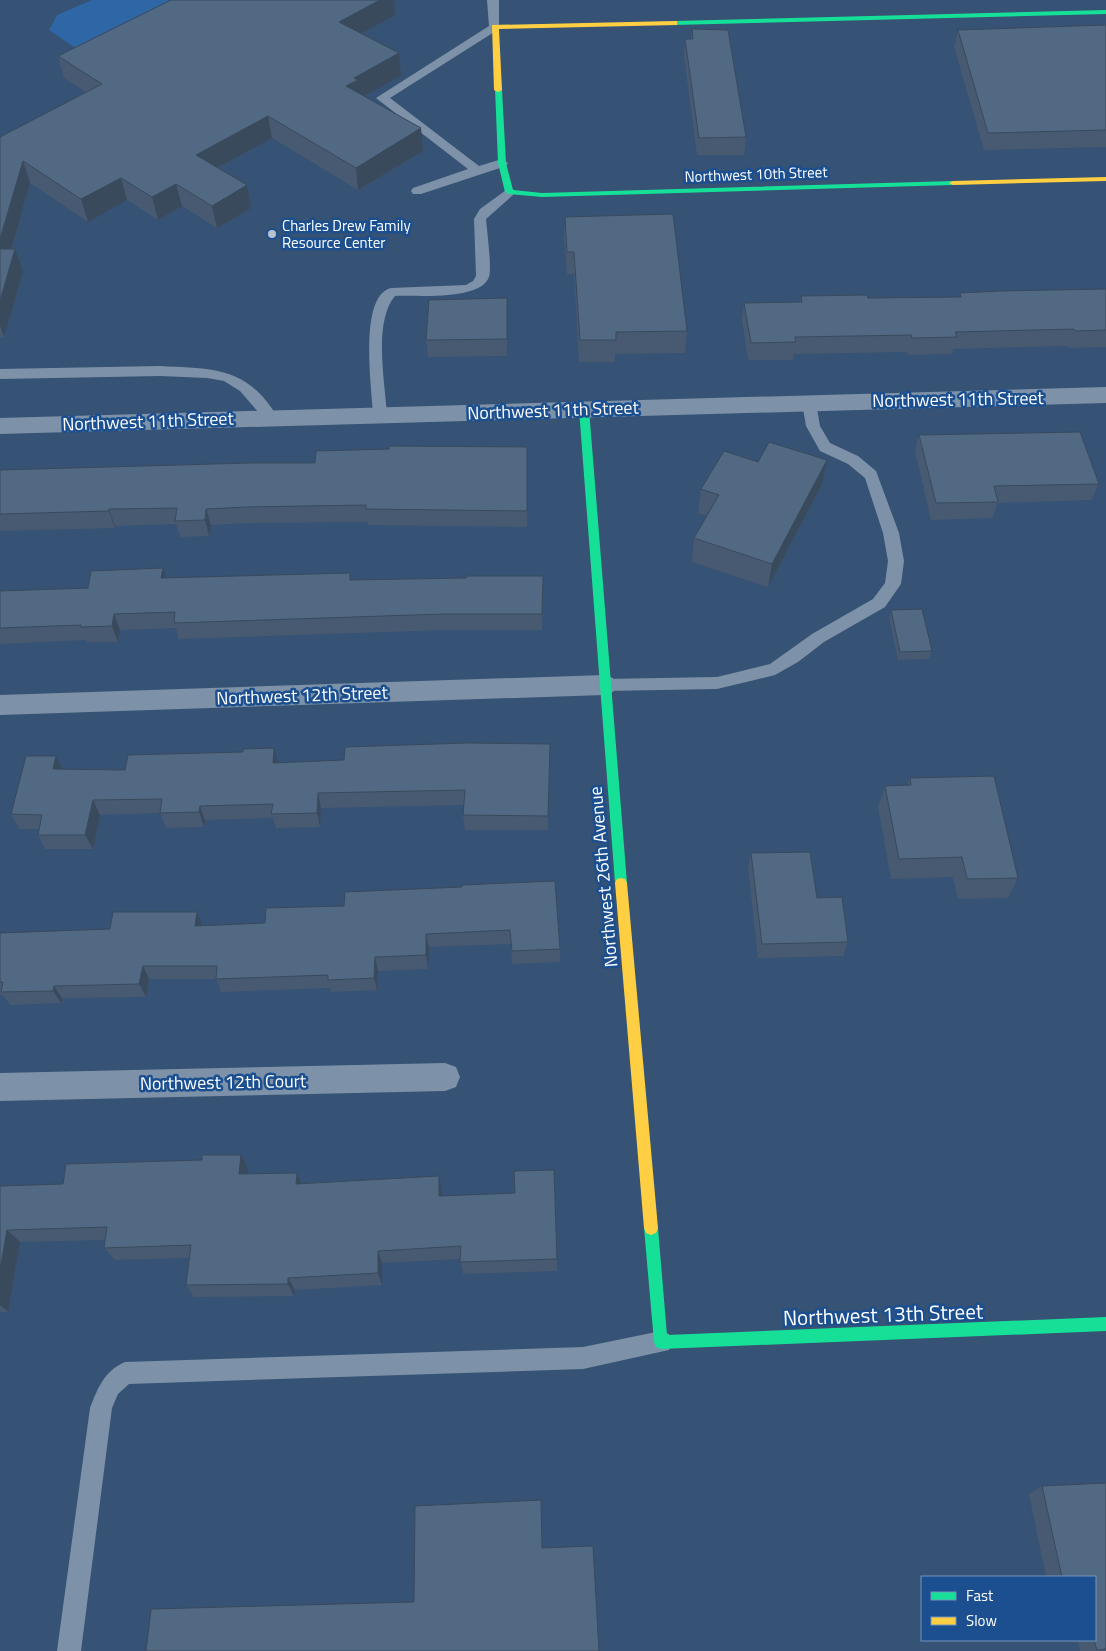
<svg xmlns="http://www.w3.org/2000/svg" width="1106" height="1651" viewBox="0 0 1106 1651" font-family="'Titillium Web',sans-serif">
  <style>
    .green { fill: #2f66a5 }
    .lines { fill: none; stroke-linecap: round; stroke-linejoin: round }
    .lane { fill: #7d92a8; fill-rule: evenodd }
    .street { fill: #7d92a8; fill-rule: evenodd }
    .fast { fill: #16e098; fill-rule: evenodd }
    .slow { fill: #ffcf43; fill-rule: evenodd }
    .wall { fill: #475a72 }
    .shaded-wall { fill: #394a5c }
    .building { fill: #526984; stroke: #394a5c }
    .poi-dot { fill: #b9c2ce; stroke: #1b4f8f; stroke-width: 2 }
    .labels { text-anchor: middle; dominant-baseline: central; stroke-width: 5; stroke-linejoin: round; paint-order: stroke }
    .far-street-label { font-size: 15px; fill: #fff; stroke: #1b4f8f }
    .far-poi-label { font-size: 15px; fill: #fff; stroke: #1b4f8f; text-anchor: start }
    .street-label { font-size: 18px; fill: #fff; stroke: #1b4f8f }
    .near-street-label { font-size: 21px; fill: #fff; stroke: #1b4f8f }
  </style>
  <rect width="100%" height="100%" fill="#365274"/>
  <polygon class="green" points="92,0 199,0 90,58 49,30 57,15"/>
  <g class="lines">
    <g class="lane">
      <polygon points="487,0 499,0 499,29 390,98 479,166 502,159 508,163 506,166 421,194 413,194 411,191 413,188 468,169 376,98 489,26"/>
      <path d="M 509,188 L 513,189 L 515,192 L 513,195 L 486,219 C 487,231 492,268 489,277 C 480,301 417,295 395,296 C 373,322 385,382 387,415 L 380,420 L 375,418 L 373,415 C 372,389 358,296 391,288 L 466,285 L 473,281 L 476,276 L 474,219 L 480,209 Z"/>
      <path d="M 160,366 C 214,369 247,366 278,418 L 271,423 L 266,421 L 240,391 L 224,381 L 207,378 L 160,376 L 0,379 L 0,369 Z"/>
      <polygon points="809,398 816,403 820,426 830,443 858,456 876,471 899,533 904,561 901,584 885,607 824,642 798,662 775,675 717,689 604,691 598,690 596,685 598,680 604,679 717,677 770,664 812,634 873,599 885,583 888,561 883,533 865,478 848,464 820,451 806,426 802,403"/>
      <path d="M 661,1331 L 669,1334 L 672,1342 L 669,1350 L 583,1369 L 129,1384 L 118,1394 L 112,1408 L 81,1651 L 57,1651 L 90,1408 C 98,1388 104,1371 125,1362 L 583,1347 Z"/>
    </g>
    <g class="street">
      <polygon points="1106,387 1106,403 0,434 0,418"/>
      <polygon points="604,675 613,678 617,685 613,692 604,695 0,715 0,695"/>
      <polygon points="445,1063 456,1067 460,1077 456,1087 445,1091 0,1101 0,1073"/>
    </g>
    <g class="fast">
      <polygon points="1106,10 1106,14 674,25 670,23 674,21"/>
      <polygon points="495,88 502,90 506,163 513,190 542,193 953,181 957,183 953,185 542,197 509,194 505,192 498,163"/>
      <polygon points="584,406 589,409 627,883 625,887 621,888 617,887 615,883 579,409"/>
      <polygon points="651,1221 656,1223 658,1228 667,1335 1106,1317 1106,1331 661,1349 656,1347 654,1342 644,1228 646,1223"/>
    </g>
    <g class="slow">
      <polygon points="674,21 677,21 677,25 499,29 502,90 498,92 494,90 492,25"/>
      <polygon points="1106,177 1106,181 953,185 949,183 953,181"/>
      <polygon points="621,878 625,879 627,883 658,1228 656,1233 651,1235 646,1233 644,1228 615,883 617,879"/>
    </g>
  </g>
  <g class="wall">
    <polygon points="395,15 361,33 399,53 401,76 364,96 423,151 358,190 272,138 218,168 247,185 251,208 217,228 182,206 158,220 127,200 88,222 30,183 12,249 15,249 23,271 4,337 0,338 0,137 86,92 64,78 58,56"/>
    <polygon points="1106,25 1106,147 984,150 954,47 958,30"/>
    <polygon points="692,29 746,137 744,155 697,155 684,56 685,39 691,39"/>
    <polygon points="565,217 687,331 685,353 615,354 615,362 579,362 574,274 567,274 564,239"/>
    <polygon points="1106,289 1106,347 1069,348 1068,346 953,349 952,354 908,355 907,352 794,354 793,360 748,360 742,320 744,303 800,302 801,296 868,298 959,297 960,293"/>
    <polygon points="508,315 507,356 428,357 426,340"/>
    <polygon points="919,435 1099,484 1091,500 998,503 992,518 931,520 915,451"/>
    <polygon points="758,462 822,484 768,587 692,562 694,538 707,516 698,513 701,489"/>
    <polygon points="527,464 527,527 368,525 368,522 250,523 211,525 209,536 180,537 176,524 115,526 115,528 0,531 0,470"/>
    <polygon points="543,576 542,630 445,630 179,639 176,628 120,630 118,642 87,642 86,640 0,644 0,591 88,588 166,578 352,580"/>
    <polygon points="891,610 932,651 929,659 898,660 889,618"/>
    <polygon points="550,759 548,830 465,830 463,815 464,805 321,808 320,827 276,828 273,818 205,820 204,827 166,828 160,813 100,815 93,849 45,849 38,835 39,829 19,829 11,814 62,769 125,770 278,763"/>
    <polygon points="910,778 1018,878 1008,898 958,899 953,877 891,879 878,807 885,786 907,785"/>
    <polygon points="751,853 817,898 848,942 843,956 758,958 748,867"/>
    <polygon points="462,887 560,949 560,962 512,964 511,944 429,947 428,969 378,971 377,990 331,992 330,988 221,992 216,979 149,979 146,997 62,998 61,1003 10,1005 3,995 0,995 0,933 265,923 344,906"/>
    <polygon points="241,1155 248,1169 247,1174 297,1173 302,1183 439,1176 442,1189 442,1196 557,1259 557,1271 463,1274 460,1259 382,1263 382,1285 295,1290 294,1296 194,1297 186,1285 189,1258 115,1260 104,1248 105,1240 20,1242 8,1312 0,1312 0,1186 63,1184 202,1160"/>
    <polygon points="1106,1483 1106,1651 1080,1651 1078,1640 1095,1640 1095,1577 1046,1577 1029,1494 1042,1486"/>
  </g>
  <g class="shaded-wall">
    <polygon points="380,0 394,0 395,15 342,44 339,22"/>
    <polygon points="399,53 401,76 360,98 346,86 354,78"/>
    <polygon points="268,116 272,138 201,177 196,155"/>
    <polygon points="421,128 423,151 358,190 356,168"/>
    <polygon points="23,161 30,183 5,272 0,258 0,239"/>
    <polygon points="121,178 127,200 88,222 81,199"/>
    <polygon points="176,184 182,206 158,220 152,197"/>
    <polygon points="247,185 251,208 217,228 212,206"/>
    <polygon points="15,249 23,271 4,337 0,326 0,301"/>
    <polygon points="507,298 508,315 507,356"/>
    <polygon points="827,460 822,484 768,587 772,564"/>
    <polygon points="109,509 115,526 115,528 109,511"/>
    <polygon points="206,509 211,525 209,536 205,520"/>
    <polygon points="163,568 168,585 161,578"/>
    <polygon points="114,614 120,630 118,642 112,626"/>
    <polygon points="274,748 278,763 273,763"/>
    <polygon points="56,756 63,771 53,769"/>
    <polygon points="318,793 321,808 320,827 317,813"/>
    <polygon points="93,800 100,815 93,849 85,835"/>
    <polygon points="200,806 205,820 204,827 199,812"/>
    <polygon points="197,912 202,925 200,940 195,926"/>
    <polygon points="426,934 429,947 428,969 426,955"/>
    <polygon points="375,957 378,971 377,990 374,978"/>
    <polygon points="143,966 149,979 146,997 139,984"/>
    <polygon points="54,986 62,998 61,1003 53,991"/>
    <polygon points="241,1155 248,1169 246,1188 239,1174"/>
    <polygon points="297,1173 303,1187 296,1184"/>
    <polygon points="439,1176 442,1189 442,1209 439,1196"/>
    <polygon points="7,1230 20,1242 8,1312 0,1305 0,1270"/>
    <polygon points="378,1251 382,1263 382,1285 378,1273"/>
    <polygon points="288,1278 295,1290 294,1296 288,1284"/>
  </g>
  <g class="building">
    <polygon points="171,0 380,0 339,22 399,53 354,78 358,80 346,86 421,128 356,168 268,116 196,155 247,185 212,206 176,184 152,197 121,178 81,199 23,161 0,239 0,137 102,84 58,56"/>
    <polygon points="1106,25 1106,130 988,133 958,30"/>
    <polygon points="692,29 728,30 746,137 699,138 685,39 693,39"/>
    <polygon points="673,214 687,331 616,332 616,340 580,340 574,252 567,252 565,217"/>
    <polygon points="0,249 15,249 0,301"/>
    <polygon points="1106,289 1106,330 1075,331 1074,329 955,332 957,337 912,338 911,335 795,337 796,342 751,343 744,303 802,302 801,296 867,295 868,298 961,297 960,293 1000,291"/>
    <polygon points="507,298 507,339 426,340 429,300"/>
    <polygon points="1080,432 1099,484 994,486 998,502 936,503 919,435"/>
    <polygon points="769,442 827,460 772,564 694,538 719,495 701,489 724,451 758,462"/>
    <polygon points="389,446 527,447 527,511 366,509 366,505 246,507 206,509 205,520 175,521 177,508 109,509 109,511 0,514 0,470 250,463 315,463 316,451 389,449"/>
    <polygon points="163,568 161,578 350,573 350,580 466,578 467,576 543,576 542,614 443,614 174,623 175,612 114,614 112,626 81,627 81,625 0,628 0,591 88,588 91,571"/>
    <polygon points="922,609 932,651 900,652 891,610"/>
    <polygon points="467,743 550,744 548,816 463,815 465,790 318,793 317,813 271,814 273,804 200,806 199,812 160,813 162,799 93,800 85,835 38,835 42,815 11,814 26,756 56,756 53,769 125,770 128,755 243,752 243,749 274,748 273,763 344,760 345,747"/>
    <polygon points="994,776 1018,878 967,879 962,857 899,859 885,786 911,785 910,778"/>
    <polygon points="810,852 817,898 842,897 848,942 762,944 751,853"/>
    <polygon points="555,881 560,949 512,951 510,930 426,934 426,955 375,957 374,978 328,980 328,975 216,979 217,966 143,966 139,984 54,986 53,991 1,992 3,982 0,982 0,933 110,929 113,912 197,912 195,926 265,923 266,908 344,906 345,892 462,887 462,885"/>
    <polygon points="202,1155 241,1155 239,1174 297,1173 296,1184 439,1176 439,1196 515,1193 514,1171 554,1170 557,1259 460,1262 461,1246 378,1251 378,1273 288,1278 288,1284 186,1285 191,1245 104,1248 107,1227 7,1230 0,1270 0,1186 63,1184 66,1164 202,1160"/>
    <polygon points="1106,1483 1106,1649 1097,1650 1094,1640 1095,1577 1062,1577 1042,1486"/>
    <polygon points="541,1500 542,1548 593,1546 599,1651 146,1651 151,1609 414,1602 415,1506"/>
  </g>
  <circle class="poi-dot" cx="272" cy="234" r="5"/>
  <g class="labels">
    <g class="far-street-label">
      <text transform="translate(756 174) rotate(-2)">Northwest 10th Street</text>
    </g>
    <g class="far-poi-label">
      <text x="282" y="225">Charles Drew Family<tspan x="282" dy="17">Resource Center</tspan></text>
    </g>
    <g class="street-label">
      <text transform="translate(958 399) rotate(-1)">Northwest 11th Street</text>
      <text transform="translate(553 410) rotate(-2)">Northwest 11th Street</text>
      <text transform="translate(148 421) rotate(-2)">Northwest 11th Street</text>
      <text transform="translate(302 695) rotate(-2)">Northwest 12th Street</text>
      <text transform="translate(603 877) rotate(-95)">Northwest 26th Avenue</text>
      <text transform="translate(223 1082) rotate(-1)">Northwest 12th Court</text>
    </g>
    <g class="near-street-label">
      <text transform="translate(883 1314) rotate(-2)">Northwest 13th Street</text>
    </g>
  </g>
  <rect x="921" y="1576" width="175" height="65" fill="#1b4f8f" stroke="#7695bc"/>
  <rect x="931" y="1592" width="25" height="8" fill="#16e098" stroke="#7695bc"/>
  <text x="966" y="1601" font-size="15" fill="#ffffff">Fast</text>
  <rect x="931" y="1617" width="25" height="8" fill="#ffcf43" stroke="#7695bc"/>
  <text x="966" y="1626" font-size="15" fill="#ffffff">Slow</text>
</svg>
